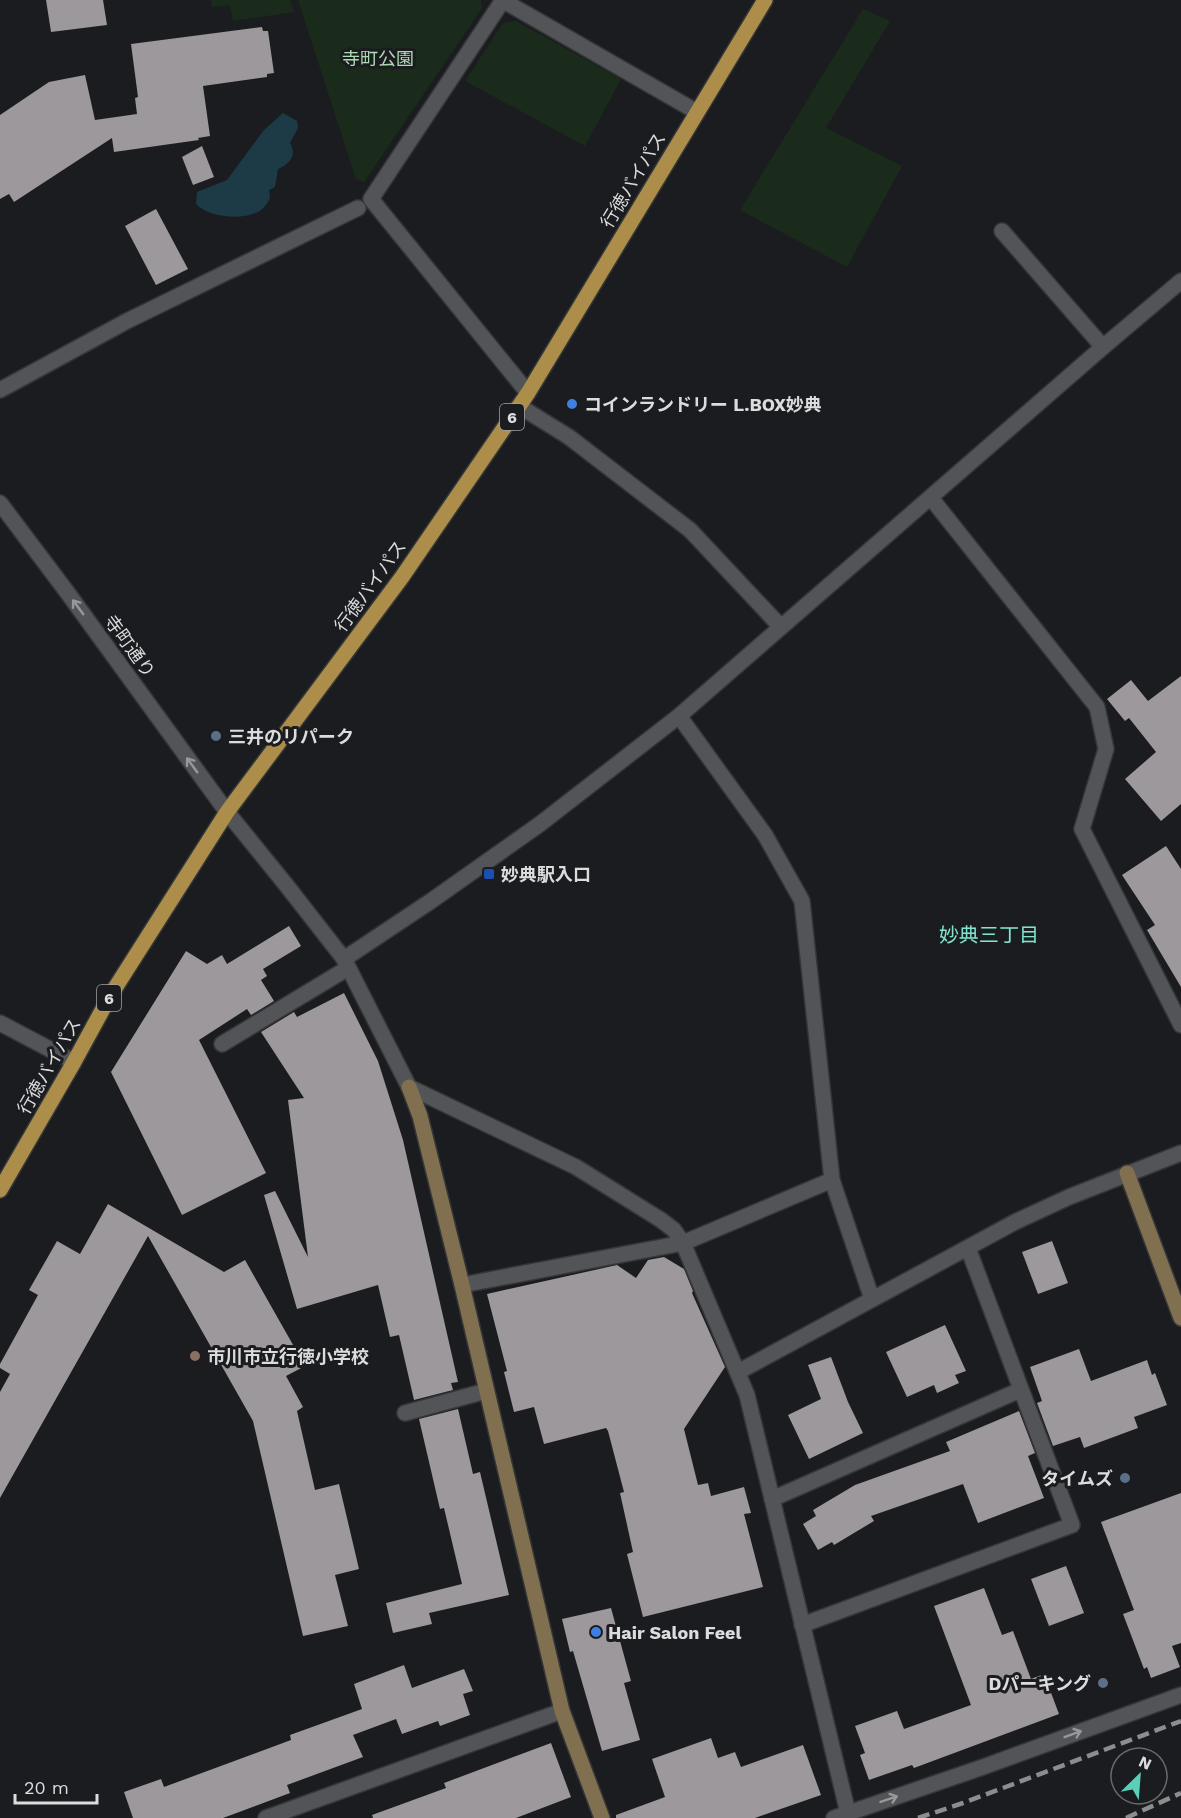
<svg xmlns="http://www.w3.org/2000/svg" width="1181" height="1818" viewBox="0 0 1181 1818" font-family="'Work Sans','Noto Sans JP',sans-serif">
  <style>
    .green { fill: #1a2b1c }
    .water { fill: #1c3b46 }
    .building { fill: #9c989b }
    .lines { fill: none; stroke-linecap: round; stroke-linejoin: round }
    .lane-casing { stroke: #353638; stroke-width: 18 }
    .street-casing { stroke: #353638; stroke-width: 18 }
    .secondary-casing { stroke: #353638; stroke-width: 18 }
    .primary-casing { stroke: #353638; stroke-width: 18 }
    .lane { stroke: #535457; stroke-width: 15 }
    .street { stroke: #535457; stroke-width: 15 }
    .secondary { stroke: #807050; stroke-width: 15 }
    .primary { stroke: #ac8d49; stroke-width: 15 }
    .rail { stroke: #8c8d8f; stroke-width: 4.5; stroke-dasharray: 12 6; stroke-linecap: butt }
    .oneway { stroke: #97989a }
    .shop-dot { fill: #3f7fe0; stroke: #1b1c1f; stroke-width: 2 }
    .service-dot { fill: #5c6f8a; stroke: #1b1c1f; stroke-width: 2 }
    .transit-dot { fill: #1a4fb4; stroke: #1b1c1f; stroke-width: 2 }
    .education-dot { fill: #8d6e63; stroke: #1b1c1f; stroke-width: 2 }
    .labels { text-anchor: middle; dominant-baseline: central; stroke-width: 6; stroke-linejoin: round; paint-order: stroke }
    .shield { fill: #1b1c1f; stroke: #a1a2a5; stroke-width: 1.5 }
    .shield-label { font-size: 16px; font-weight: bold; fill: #dbdcde }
    .park-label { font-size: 18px; fill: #addab2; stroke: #1b1c1f }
    .street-label { font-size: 18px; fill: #dbdcde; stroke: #1b1c1f }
    .poi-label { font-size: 18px; font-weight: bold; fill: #dbdcde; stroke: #1b1c1f; text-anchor: start }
    .neighbourhood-label { font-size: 20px; fill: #80e4d0; stroke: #1b1c1f }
  </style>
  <rect width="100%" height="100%" fill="#1b1c1f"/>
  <g class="green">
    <polygon points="211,0 290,0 294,12 233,21 230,5 212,7"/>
    <polygon points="298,0 481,0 482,8 364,182 356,179"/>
    <polygon points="863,9 890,21 826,128 902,166 847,267 740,210"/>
    <polygon points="516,21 621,79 585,146 465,81 503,23"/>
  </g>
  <path class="water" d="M 283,113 L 297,121 L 298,128 L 290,143 C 297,155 290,164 278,169 L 275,187 L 269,190 L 270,198 C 268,202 265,207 261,210 C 245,221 209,218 196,204 L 197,192 L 227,180 L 264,130 Z"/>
  <g class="building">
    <polygon points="46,0 103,0 107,25 51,32"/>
    <polygon points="262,27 263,31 268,31 274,73 267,74 267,77 203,86 210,136 198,138 199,140 114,152 112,138 14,202 9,194 0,199 0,115 49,82 85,75 95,120 137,114 135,98 138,97 131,44"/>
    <polygon points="202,146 214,177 193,185 182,157"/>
    <polygon points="156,209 188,269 156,285 125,226"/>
    <polygon points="1181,676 1181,804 1161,821 1125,779 1156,752 1129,718 1125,721 1107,699 1131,680 1148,701"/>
    <polygon points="1166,846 1181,869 1181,987 1147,930 1155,925 1122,875"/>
    <polygon points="289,926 301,946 263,969 267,976 261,980 274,1001 251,1015 247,1009 199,1040 266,1173 182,1215 111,1072 186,951 207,964 222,955 227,964"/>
    <polygon points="344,993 378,1061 403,1140 458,1382 451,1383 453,1390 414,1400 399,1335 390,1337 378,1285 297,1309 264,1195 275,1191 308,1257 288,1100 304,1098 261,1032 294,1012 297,1017"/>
    <polygon points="108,1204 224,1272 245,1260 305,1366 286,1376 303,1407 297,1411 315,1490 339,1484 359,1569 335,1575 348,1626 303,1636 253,1421 148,1236 0,1498 0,1392 10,1374 0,1368 0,1364 38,1295 29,1290 57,1241 80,1254"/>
    <polygon points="1052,1241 1068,1283 1038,1294 1022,1252"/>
    <polygon points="664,1257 684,1269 693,1291 692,1293 725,1367 684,1429 698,1485 708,1483 711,1496 744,1487 751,1513 744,1514 763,1587 643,1617 627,1554 633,1552 620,1493 624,1492 608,1431 606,1428 544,1444 534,1407 514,1412 504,1372 507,1371 487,1294 617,1265 636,1278 648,1260"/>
    <polygon points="945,1325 966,1371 955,1375 959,1383 937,1393 934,1385 907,1397 886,1352"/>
    <polygon points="1079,1349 1091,1381 1147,1360 1152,1375 1155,1373 1167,1405 1134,1417 1138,1428 1084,1448 1080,1437 1053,1446 1037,1403 1042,1401 1030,1367"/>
    <polygon points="831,1357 848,1402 863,1433 809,1459 788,1415 821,1399 808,1365"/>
    <polygon points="458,1409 473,1474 480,1472 509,1595 429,1613 432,1624 393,1633 386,1603 462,1584 444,1508 440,1509 419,1419"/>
    <polygon points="1019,1411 1035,1453 1028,1456 1044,1498 978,1523 963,1484 871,1516 874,1521 834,1545 832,1542 818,1550 803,1524 816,1516 813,1510 855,1485 950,1451 946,1442"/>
    <polygon points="1181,1493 1181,1643 1172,1646 1180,1667 1151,1678 1147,1667 1144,1669 1123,1614 1134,1610 1101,1522"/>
    <polygon points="1066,1566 1084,1613 1049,1626 1031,1579"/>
    <polygon points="984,1588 1002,1635 1013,1631 1031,1679 1044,1674 1059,1714 914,1768 912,1765 869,1780 860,1755 865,1753 855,1726 897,1711 904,1729 971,1705 934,1606"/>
    <polygon points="611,1608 631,1681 624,1683 640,1740 602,1751 573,1651 570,1652 562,1619"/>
    <polygon points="404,1665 412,1688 464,1669 473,1691 463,1694 470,1715 440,1726 438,1721 402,1734 396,1719 353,1735 363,1757 287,1785 290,1793 223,1818 133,1818 124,1792 161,1779 164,1787 291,1740 290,1735 362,1709 354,1684"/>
    <polygon points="711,1738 718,1758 735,1752 741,1767 803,1745 821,1795 755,1818 616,1818 616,1815 665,1797 652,1759"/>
    <polygon points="551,1743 571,1797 516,1818 373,1818 372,1815 446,1788 444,1783"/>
  </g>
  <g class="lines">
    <g class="lane-casing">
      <g id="lane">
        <polyline points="519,406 569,437 690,530 781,627"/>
        <polyline points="931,498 1097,707 1106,749 1082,829 1181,1025"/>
        <polyline points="405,1413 486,1391"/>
      </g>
    </g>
    <g class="street-casing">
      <g id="street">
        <polyline points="502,0 697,112"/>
        <polyline points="503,0 371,199 528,393"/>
        <polyline points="1002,231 1103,347"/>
        <polyline points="0,390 127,321 358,208"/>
        <polyline points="0,503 67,592 227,812 287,886 344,959 409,1087 576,1167 661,1220 674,1230 683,1243 747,1395 848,1813"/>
        <polyline points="679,716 765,835 802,901 832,1180 872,1299"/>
        <polyline points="344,959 431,901 540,824 679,716 1103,347 1181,281"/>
        <polyline points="0,1023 74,1062"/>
        <polyline points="222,1044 348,968"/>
        <polyline points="462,1285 683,1243 832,1180"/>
        <polyline points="738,1372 1015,1222 1069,1197 1181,1153"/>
        <polyline points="772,1499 1020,1390"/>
        <polyline points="802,1625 1072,1525 968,1248"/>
        <polyline points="266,1818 562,1711"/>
        <polyline points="834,1818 983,1767 1181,1695"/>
      </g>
    </g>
    <g class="secondary-casing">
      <g id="secondary">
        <polyline points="409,1087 420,1116 462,1285 562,1711 602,1818"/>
        <polyline points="1127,1173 1181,1318"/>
      </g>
    </g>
    <g class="primary-casing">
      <polyline id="primary" points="0,1190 74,1062 110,996 227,812 402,577 528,393 765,0"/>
    </g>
    <use href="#lane" class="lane"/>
    <use href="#street" class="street"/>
    <use href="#secondary" class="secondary"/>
    <use href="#primary" class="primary"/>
    <g class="rail">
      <polyline points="918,1818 963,1803 1181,1721"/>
      <polyline points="1126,1818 1181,1793"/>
    </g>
  </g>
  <defs><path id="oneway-shaft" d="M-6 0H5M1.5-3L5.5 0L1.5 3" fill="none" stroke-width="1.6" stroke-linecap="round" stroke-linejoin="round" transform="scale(1.5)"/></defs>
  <g class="oneway">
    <use href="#oneway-shaft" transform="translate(78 607) rotate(-126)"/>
    <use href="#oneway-shaft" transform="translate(192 765) rotate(-126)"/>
    <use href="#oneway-shaft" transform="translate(1073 1734) rotate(-20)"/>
    <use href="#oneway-shaft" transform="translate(889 1799) rotate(-19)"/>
  </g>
  <g class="shop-dot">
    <circle cx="572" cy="404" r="6"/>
    <circle cx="596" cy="1632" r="6"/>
  </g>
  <g class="service-dot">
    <circle cx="216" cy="736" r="6"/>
    <circle cx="1125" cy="1478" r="6"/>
    <circle cx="1103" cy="1683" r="6"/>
  </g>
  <rect class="transit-dot" x="483" y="868" width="12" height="12" rx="3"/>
  <circle class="education-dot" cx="195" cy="1356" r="6"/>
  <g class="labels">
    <g class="shield">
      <rect x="500" y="404" width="24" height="26" rx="4.5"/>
      <rect x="97" y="985" width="24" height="26" rx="4.5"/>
    </g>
    <g class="shield-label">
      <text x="512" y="417">6</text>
      <text x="109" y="998">6</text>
    </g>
    <g class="park-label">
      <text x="378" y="58">寺町公園</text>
    </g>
    <g class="street-label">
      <text transform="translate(633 180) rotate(-59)">行徳バイパス</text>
      <text transform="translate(370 586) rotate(-54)">行徳バイパス</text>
      <text transform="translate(130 646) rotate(54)">寺町通り</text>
      <text transform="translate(49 1066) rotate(-60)">行徳バイパス</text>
    </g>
    <g class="poi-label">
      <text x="584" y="404">コインランドリー L.BOX妙典</text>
      <text x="228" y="736">三井のリパーク</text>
      <text x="501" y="874">妙典駅入口</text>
      <text x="207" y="1356">市川市立行徳小学校</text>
      <text x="1113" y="1478" text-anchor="end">タイムズ</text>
      <text x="608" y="1632">Hair Salon Feel</text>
      <text x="1091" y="1683" text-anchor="end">Dパーキング</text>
    </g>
    <g class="neighbourhood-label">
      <text x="989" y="935">妙典三丁目</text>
    </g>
  </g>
  <g transform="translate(1139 1776) rotate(25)"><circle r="28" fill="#1b1c1f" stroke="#68696b" stroke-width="1.5"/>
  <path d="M0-4.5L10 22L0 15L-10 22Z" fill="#5dceb8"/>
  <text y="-9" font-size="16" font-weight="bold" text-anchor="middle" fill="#dbdcde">N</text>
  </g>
  <path d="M15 1794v9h82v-9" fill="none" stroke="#dbdcde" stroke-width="3"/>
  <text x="24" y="1794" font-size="18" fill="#dbdcde" stroke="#1b1c1f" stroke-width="4.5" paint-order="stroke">20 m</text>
</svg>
